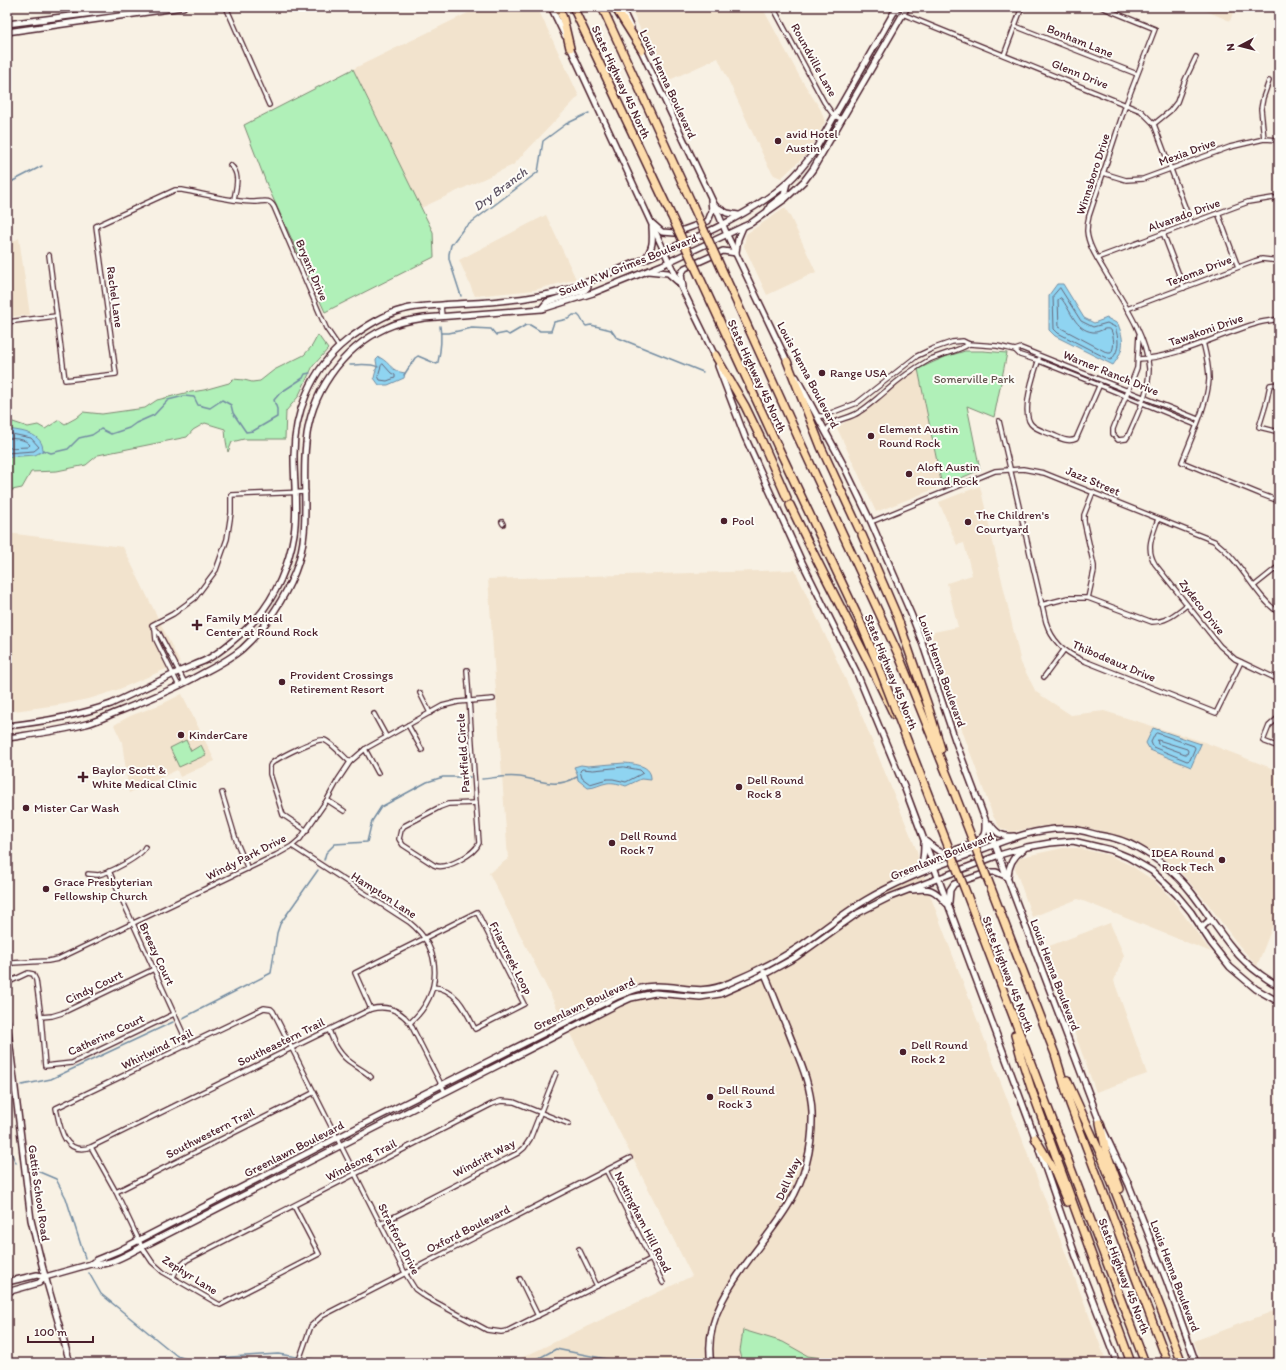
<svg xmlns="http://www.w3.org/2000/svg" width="1286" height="1370" viewBox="0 0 1286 1370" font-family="Itim,sans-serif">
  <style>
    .built { fill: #f2e3cd }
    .green { fill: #b0f0b8; stroke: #7d8872 }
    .water { fill: #8fd4f1; stroke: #738ca2 }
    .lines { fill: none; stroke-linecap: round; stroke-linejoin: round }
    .shore { stroke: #66677a; stroke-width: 1 }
    .stream { stroke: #738ca2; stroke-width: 1.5 }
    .street-casing { stroke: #4a1f2b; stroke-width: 6 }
    .secondary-casing { stroke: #4a1f2b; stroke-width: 8 }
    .highway-casing { stroke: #4a1f2b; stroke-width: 10 }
    .street { stroke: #fdfcf7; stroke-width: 3.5 }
    .secondary { stroke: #fdfcf7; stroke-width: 5 }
    .highway { stroke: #fddcac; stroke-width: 7 }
    .highway-bridge-casing { stroke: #4a1f2b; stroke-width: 10; stroke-linecap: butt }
    .highway-bridge { stroke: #fddcac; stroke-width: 7 }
    .poi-dot { fill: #4a1f2b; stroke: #fdfcf7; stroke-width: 1.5 }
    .labels { text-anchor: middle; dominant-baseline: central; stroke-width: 4; stroke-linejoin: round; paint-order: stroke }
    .street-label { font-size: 12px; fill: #4a1f2b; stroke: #fdfcf7 }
    .poi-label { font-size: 12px; fill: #4a1f2b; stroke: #fdfcf7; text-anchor: start }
    .park-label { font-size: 12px; fill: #64534e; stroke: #fdfcf7 }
    .water-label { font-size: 13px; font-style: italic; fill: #5f5566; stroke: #fdfcf7 }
  </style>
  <rect width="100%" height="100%" fill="#f8f1e4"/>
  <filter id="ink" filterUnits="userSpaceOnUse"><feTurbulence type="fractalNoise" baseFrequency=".025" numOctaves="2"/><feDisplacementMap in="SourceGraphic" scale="8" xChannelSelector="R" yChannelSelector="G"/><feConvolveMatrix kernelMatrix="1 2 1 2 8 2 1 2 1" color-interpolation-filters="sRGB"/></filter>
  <g filter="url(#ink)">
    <g class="built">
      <polygon points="480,7 537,7 579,96 513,165 421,208 353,69"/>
      <polygon points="630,7 762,7 801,79 821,110 825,122 807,154 781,178 774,175 767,164 718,58 665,82"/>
      <polygon points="1197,7 1235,7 1230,21"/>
      <polygon points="785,208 790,216 816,272 767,295 744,246 746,234"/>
      <polygon points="546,215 576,279 534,290 475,296 459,260"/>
      <polygon points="19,238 30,315 7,317 7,245"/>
      <polygon points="918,369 942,486 876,512 837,428"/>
      <polygon points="980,486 1021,663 1036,692 1071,715 1104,711 1204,742 1279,771 1279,910 1257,966 1237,943 1208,904 1178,869 1152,851 1110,833 1078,826 1067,825 1042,826 1012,832 1000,828 993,816 930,641 934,632 958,627 947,583 972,575 964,543 957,545 939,502"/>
      <polygon points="7,533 123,547 180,663 117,690 92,698 65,704 14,711 7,706"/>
      <polygon points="795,570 857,704 917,851 918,857 930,895 1107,1363 511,1363 692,1276 489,873 508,859 488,579"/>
      <polygon points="182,694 215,761 180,777 177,770 129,793 122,742 114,725 130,716 162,704"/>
      <polygon points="1063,848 1078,848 1108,855 1130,865 1153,880 1172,899 1211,952 1078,899 1032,917 1015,868 1017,861 1021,857"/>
      <polygon points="1110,923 1124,955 1114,981 1147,1074 1096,1092 1044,948"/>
      <polygon points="1279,1309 1279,1363 1202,1363 1194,1341"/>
    </g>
    <g class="green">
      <polygon points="353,69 433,232 434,257 325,312 267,185 244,125"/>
      <polygon points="318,335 328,349 313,366 298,397 286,411 285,439 244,439 232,442 228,452 226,441 225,429 205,423 193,430 187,437 98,455 86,465 57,471 31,472 22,488 7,491 7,420 28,427 38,425 45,429 59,420 65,424 76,418 83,412 102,414 145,408 157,400 185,393 204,390 229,383 233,379 244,380 252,382 260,381 274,370 304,355 312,346"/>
      <polygon points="965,351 983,351 1007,353 994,417 967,406 980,470 942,486 918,369 945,357"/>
      <polygon points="186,740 191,751 201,745 206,755 179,767 170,748"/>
      <polygon points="743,1330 783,1342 808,1356 855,1363 743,1363 740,1351"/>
    </g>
    <g class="water">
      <path d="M 1057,284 L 1063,284 L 1084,318 L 1094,323 L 1107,318 L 1118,324 C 1125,342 1124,350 1113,365 L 1055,336 L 1049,330 L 1049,295 Z"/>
      <path d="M 379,357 C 392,364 390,371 405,373 L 404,378 L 388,385 L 379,385 L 374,378 L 377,366 L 376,360 Z"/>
      <path d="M 7,429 C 22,431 43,433 43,451 L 35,455 L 7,457 Z"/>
      <polygon points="1153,728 1201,744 1191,767 1150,750 1146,743"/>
      <path d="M 624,763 C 635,764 652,765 651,780 L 641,779 L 626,786 C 620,784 613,782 607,783 C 600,784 595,788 588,788 L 578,780 L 577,773 L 574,767 L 581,765 L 588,766 Z"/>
    </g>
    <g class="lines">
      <g class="shore">
        <path d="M 1060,288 L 1081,321 L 1093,327 L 1107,323 L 1115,327 C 1119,339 1120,349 1112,359 L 1110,360 L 1058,333 L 1054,329 L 1053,296 Z"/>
        <path d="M 1061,298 C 1071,310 1075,330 1093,332 C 1100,333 1104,326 1111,330 C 1114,337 1115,346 1111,353 L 1108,353 L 1059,327 L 1058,300 Z"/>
        <polygon points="383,364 391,373 395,375 395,378 387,381 380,380 378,376 381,366"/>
        <polyline points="7,433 31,438 39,447 34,451 7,453"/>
        <path d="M 7,438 C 14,439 25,438 30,445 L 28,447 L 7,448"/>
        <polygon points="1157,733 1194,746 1195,748 1190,760 1187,761 1153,747 1151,742 1155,734"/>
        <polygon points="1158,740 1187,749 1188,751 1187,754 1185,754 1158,744"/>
        <polygon points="624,767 640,770 643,773 626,782 613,779 607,779 590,784 582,778 580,771 582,769 593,770"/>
      </g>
      <g class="stream">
        <polyline points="7,184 42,166"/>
        <polyline points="461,296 449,259 449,254 451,245 464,228 538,172 543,141 566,124 589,113"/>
        <path d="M 441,333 L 449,333 L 472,328 L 491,329 L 496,335 L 506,333 L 509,335 L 526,325 L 530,325 L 540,331 L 551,331 L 554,322 L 568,319 L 573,315 L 578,315 C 582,318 582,323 586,326 L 591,325 L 611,330 L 616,337 L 703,372"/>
        <path d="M 350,365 C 360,365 369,363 378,367"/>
        <path d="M 404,375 L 415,358 L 418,356 L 437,364 L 438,362 C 441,349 442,338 440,326"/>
        <polyline points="42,450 51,453 68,449 79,438 92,435 101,429 111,434 129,428 136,423 154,415 168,400 184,396 194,397 198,405 210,408 222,400 231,405 233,413 246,432 253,431 277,417 277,409 274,400 280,393 303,378 305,374 310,373"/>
        <path d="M 482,779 C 494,778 507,775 520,777 C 543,781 555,789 577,777"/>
        <polyline points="324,860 326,853 335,844 367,842 372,821 381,807 427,782 443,777 470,777"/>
        <polyline points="183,1018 271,973 277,933 280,924 318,870"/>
        <polyline points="22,1085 51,1079 173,1022"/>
        <polyline points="7,1087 8,1087"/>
        <polyline points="7,1145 16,1163"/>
        <polyline points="30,1168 56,1179 66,1198 85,1258"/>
        <polyline points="89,1273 101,1294 177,1356 195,1362 231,1357 278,1354 297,1357"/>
        <polyline points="304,1358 336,1363"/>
        <polyline points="366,1363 399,1360 430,1363"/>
        <polyline points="530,1363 556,1349 626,1363"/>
      </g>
      <g class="street-casing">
        <g id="street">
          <polyline points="226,7 269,105"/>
          <polyline points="773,7 824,102 834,116 842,119"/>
          <path d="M 1101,7 L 1155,29 L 1126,104 L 1089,216 C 1088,220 1087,226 1087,231 C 1088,245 1097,258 1104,270 C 1121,299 1147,335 1149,369 C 1149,393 1137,415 1128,436 L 1126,439 L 1118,440 L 1113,434 L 1113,429 L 1137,368 L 1139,335"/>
          <polyline points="895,11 1141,111 1154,124 1191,223"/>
          <polyline points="1015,26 1137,74"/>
          <polyline points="1004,55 1022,7"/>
          <polyline points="1154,124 1170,111 1177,102 1185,80 1196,57"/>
          <polyline points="1264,139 1261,109 1263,98 1269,81"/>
          <path d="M 230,165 C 241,173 236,188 234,199"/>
          <polyline points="1103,173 1126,180 1143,179 1230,147 1264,139 1279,140"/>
          <polyline points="1218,213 1238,267"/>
          <polyline points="1163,233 1184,288"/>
          <path d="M 49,255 L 65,380 L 116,374 L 96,226 L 175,190 L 182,190 C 204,194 232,202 254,202 C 263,202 269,198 274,207 L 326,328 L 339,347"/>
          <polyline points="1097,258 1248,202 1273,198 1279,199"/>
          <polyline points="441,305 442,317"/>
          <polyline points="1127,309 1255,261 1262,259 1279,261"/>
          <polyline points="7,322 56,316"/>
          <path d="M 1203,342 C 1206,354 1209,366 1209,379 C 1208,403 1191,439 1182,462 L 1260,494 L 1279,501"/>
          <polyline points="1015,350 1021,348 1198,419"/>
          <path d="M 1039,359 C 1034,373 1021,412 1031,424 C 1036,430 1046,432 1053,435 C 1060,438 1068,443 1076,439 L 1100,384"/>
          <path d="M 1139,359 C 1179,357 1217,335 1255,324 C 1262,321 1271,321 1279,319"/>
          <polyline points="1279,384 1270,385 1266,404 1259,427 1279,432"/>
          <polyline points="818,416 823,416 857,403 917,356 932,349 952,342 963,341 969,344 997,346 1015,350 1020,355 1039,361 1099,385 1196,425"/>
          <path d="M 999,421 L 1046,622 C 1052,641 1064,652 1082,660 L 1216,713 L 1241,662"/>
          <path d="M 826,432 C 832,418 848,420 859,412 C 869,406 877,398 886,391 C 899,379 913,369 929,360 C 941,354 959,351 969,344"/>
          <path d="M 1158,519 C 1153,534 1145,548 1155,564 L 1220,646 L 1235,659 L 1279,680"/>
          <polyline points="502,522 503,524"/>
          <path d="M 871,522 L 995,471 L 1023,469 L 1044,473 L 1214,541 C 1241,560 1253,594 1279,613"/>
          <polyline points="1254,586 1279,566"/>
          <polyline points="1088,598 1094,571 1094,566 1084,521 1084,515 1093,492"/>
          <path d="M 1041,605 L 1068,598 L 1088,598 L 1152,622 C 1167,622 1176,613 1187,605"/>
          <polyline points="155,630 156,640 179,686"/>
          <polyline points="467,670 476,803"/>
          <polyline points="1044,677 1064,650"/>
          <polyline points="185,683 159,633 152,625 173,614 195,598 216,570 227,539 231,513 231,495 306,492"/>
          <polyline points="420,693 430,713"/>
          <polyline points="374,714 386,736"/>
          <polyline points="1279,717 1269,726 1263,741 1279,747"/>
          <polyline points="408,725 422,750"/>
          <polyline points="365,749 378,773"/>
          <polyline points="222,793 237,843 248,869"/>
          <polyline points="327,800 344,811"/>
          <path d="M 476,803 L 479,843 C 475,854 445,871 434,865 L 403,845 L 399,839 L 401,830 L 404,826 L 440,807 L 448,804 Z"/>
          <path d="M 307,831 L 283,815 L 270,774 L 270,766 L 271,764 C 277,758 317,738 324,740 C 331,742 344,757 350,762"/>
          <path d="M 292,846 L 409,922 C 444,950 442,994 410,1023"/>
          <polyline points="109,871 188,1044"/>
          <path d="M 88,874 C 91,874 95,875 98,875 C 109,873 141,857 145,847"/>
          <polyline points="12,963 48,961 58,959 276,855 292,846 300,839 327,800 338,780 350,762 365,749 442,706 458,702 493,699"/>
          <polyline points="7,983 28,973 33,974 36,980 41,1017 45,1066 72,1063 174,1014"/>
          <path d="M 371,1009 L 355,973 L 477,912 L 524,1004 L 475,1029 C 466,1011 456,988 433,987"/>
          <polyline points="41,1017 52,1016 62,1013 154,969"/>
          <path d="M 329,1030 C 334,1044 340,1056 353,1064 C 359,1069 365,1071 371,1077"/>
          <path d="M 445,1092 L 410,1023 C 400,1010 387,1005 371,1009 C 278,1055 185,1101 91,1147 C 64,1156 60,1128 56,1108 L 264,1008 L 271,1009 L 273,1011 C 317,1098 361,1186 405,1273 L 415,1289 L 426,1297 L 487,1330 L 501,1332 L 507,1331 L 651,1259"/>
          <polyline points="91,1147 116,1192 142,1247 152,1262 163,1272 220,1305 319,1254 294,1206"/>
          <polyline points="606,1170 663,1283"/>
          <polyline points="116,1192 313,1093"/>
          <polyline points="380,1224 518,1153 524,1148 530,1139 556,1073"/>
          <polyline points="579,1249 597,1286"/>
          <polyline points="173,1277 177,1269 187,1260 492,1104 501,1101 514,1102 569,1124"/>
          <polyline points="520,1279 538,1316"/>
          <polyline points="298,1363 311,1326 322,1316 630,1158"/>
        </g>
      </g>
      <g class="secondary-casing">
        <g id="secondary">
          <polyline points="551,7 565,36"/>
          <polyline points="621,7 631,28"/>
          <polyline points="7,24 141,7"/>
          <polyline points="7,32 183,7"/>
          <polyline points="569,45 672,268 716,358"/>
          <polyline points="640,48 715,206 728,237 788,363"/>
          <polyline points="715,206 727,213 738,215"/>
          <polyline points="767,212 770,206 784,195 787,183"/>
          <polyline points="653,224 662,232 675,233 708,221 712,211 711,200"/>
          <polyline points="736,252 738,239 743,227"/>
          <path d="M 645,259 C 653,247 653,242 652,227"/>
          <polyline points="648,271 668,273 677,281"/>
          <polyline points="683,287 681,274 685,268 723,251 736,253"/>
          <polyline points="542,308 547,302 585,290 588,287 587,282"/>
          <polyline points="718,366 745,437 801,560 856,671 905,789 1036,1140"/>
          <polyline points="796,377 843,464 871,522 911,614 922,642 955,740 1100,1123 1129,1185 1166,1279 1196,1363"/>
          <path d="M 7,726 C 42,722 77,716 111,704 C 132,694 153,684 174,674 C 184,669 195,665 206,660 C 221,652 244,632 256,619 C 276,596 289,565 294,534 C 298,509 294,484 294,459 C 293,415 311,369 346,341 C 363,328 382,315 402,310 C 415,306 429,306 442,305 C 470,303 499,302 526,298 C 539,296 553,294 565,290 C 587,283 609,273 630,265 C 682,244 746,219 788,182 C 798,173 806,163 814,152 L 897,7"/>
          <path d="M 7,738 C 34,734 60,731 86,724 C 98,721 109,715 120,711 C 145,701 170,691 194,678 C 210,669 228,661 242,649 C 265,628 283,601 295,572 C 312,530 301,487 306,443 C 310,394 341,349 386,328 C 398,322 411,320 424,318 L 542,309 L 593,293 L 662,265 L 751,223 L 785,199 L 804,181 L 813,169 L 907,7"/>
          <path d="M 990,824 C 997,834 1002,837 1014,836"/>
          <path d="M 925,841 C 930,844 935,850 941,852 C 947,854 978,843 982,837 C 986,834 985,827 985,822"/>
          <path d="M 914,874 C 924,865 924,855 924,843"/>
          <path d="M 1008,876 C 1009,865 1013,856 1023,850"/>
          <path d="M 912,890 C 931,888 934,889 946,903"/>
          <polyline points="949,902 950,890 954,884 989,872 996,872 1008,877"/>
          <polyline points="1201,928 1211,919"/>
          <polyline points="7,1022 31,1220 43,1269 70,1363"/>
          <polyline points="1039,1150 1075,1254 1117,1363"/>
          <path d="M 91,1264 C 108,1267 127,1254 142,1247 L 620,1003 L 631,998 L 655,993 L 700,997 L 720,994 L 765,974 L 796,957 L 858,913 L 890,897 L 999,855 L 1027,847 L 1050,843 L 1073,841 L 1111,850 L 1128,857 L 1152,871 L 1176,894 L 1191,912 L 1211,943 L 1230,967 L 1256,989 L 1279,1002"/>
          <polyline points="7,1282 37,1275 45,1277"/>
          <path d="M 7,1292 L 39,1283 L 45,1277 L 91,1264 L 96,1260 L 118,1251 L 366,1123 L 616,997 C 630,991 642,986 657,986 C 684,986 701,996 729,983 C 753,973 782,958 803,944 C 824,929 844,913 866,900 C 897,881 931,868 965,856 C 999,843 1035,826 1072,829 C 1081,830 1090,833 1098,835 C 1112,837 1126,841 1138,848 C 1158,859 1177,874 1191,892 C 1214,921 1229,952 1260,974 C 1266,978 1272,983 1279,986"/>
          <path d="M 711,1363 C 700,1302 761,1252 789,1204 C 806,1176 813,1145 812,1112 C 811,1082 797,1055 787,1028 C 779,1009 772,990 764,972"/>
        </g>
      </g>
      <g class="highway-casing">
        <g id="highway">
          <polyline points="558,7 563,18 570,48"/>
          <polyline points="573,7 671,215"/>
          <polyline points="602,7 693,206"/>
          <polyline points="615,7 642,50"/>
          <polyline points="715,355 745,406 761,439 787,498"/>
          <polyline points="787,361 821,447 859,529"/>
          <polyline points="798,437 899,656 954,792"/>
          <polyline points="778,447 859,619 878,665"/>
          <path d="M 790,505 C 823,575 861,644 894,715"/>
          <polyline points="862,535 897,616 928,706 941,749"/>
          <polyline points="991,888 1055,1054 1070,1104 1168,1363"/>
          <polyline points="967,895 1145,1363"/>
          <polyline points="1015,1035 1021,1057 1031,1088 1131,1363"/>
          <polyline points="1067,1080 1101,1155 1182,1363"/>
          <polyline points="1100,1123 1106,1151 1120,1189"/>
          <polyline points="1035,1138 1053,1168 1067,1202"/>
        </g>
      </g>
      <use href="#street" class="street"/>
      <use href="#secondary" class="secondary"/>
      <use href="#highway" class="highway"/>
      <g class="highway-bridge-casing">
        <g id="highway-bridge">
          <polyline points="693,206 798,437"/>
          <polyline points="671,215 778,447"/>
          <polyline points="878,665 967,895"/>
          <polyline points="954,792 991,888"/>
        </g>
      </g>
      <use href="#highway-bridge" class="highway-bridge"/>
    </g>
  </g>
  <g class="poi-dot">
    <circle cx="778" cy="141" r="4"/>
    <circle cx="822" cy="373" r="4"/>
    <circle cx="871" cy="436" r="4"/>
    <circle cx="909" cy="474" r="4"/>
    <circle cx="724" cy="521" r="4"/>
    <circle cx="968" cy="522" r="4"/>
    <path d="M195 619h4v4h4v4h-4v4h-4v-4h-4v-4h4z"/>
    <circle cx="282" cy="682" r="4"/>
    <circle cx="181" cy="735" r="4"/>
    <path d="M81 771h4v4h4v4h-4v4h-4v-4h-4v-4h4z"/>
    <circle cx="739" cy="787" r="4"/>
    <circle cx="26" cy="808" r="4"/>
    <circle cx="612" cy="843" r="4"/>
    <circle cx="1222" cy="860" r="4"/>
    <circle cx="46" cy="889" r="4"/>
    <circle cx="903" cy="1052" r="4"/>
    <circle cx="710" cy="1097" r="4"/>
  </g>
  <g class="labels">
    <g class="street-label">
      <text transform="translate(1080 41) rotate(22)">Bonham Lane</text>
      <text transform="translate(814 60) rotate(61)">Roundville Lane</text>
      <text transform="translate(1080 74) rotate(22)">Glenn Drive</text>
      <text transform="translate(621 82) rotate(65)">State Highway 45 North</text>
      <text transform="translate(668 84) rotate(65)">Louis Henna Boulevard</text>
      <text transform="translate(1187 152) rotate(-20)">Mexia Drive</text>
      <text transform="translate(1093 174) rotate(-72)">Winnsboro Drive</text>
      <text transform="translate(1184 215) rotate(-20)">Alvarado Drive</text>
      <text transform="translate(628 265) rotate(-22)">South A W Grimes Boulevard</text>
      <text transform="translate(312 270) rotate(67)">Bryant Drive</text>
      <text transform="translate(1199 271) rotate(-21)">Texoma Drive</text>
      <text transform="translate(115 297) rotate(82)">Rachel Lane</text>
      <text transform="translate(1206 330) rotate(-19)">Tawakoni Drive</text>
      <text transform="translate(1111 373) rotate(22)">Warner Ranch Drive</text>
      <text transform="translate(808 375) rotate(62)">Louis Henna Boulevard</text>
      <text transform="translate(757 376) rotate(65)">State Highway 45 North</text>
      <text transform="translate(1093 481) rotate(23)">Jazz Street</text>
      <text transform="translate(1202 607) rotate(52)">Zydeco Drive</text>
      <text transform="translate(1114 661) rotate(23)">Thibodeaux Drive</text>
      <text transform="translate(942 671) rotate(70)">Louis Henna Boulevard</text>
      <text transform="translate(891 672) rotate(68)">State Highway 45 North</text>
      <text transform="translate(463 753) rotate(-94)">Parkfield Circle</text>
      <text transform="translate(942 856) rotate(-22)">Greenlawn Boulevard</text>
      <text transform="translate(246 857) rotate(-27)">Windy Park Drive</text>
      <text transform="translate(384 895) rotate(33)">Hampton Lane</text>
      <text transform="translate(157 954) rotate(65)">Breezy Court</text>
      <text transform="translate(511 958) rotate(63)">Friarcreek Loop</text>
      <text transform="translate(1008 974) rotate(69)">State Highway 45 North</text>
      <text transform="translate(1055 975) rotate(69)">Louis Henna Boulevard</text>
      <text transform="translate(94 987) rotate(-26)">Cindy Court</text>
      <text transform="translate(584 1004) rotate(-25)">Greenlawn Boulevard</text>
      <text transform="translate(106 1035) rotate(-25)">Catherine Court</text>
      <text transform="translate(281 1042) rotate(-26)">Southeastern Trail</text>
      <text transform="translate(157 1049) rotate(-26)">Whirlwind Trail</text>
      <text transform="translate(210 1133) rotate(-27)">Southwestern Trail</text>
      <text transform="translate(294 1149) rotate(-27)">Greenlawn Boulevard</text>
      <text transform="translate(484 1158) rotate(-28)">Windrift Way</text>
      <text transform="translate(361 1160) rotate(-27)">Windsong Trail</text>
      <text transform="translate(788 1179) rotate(-66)">Dell Way</text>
      <text transform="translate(39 1193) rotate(82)">Gattis School Road</text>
      <text transform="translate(643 1222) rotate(63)">Nottingham Hill Road</text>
      <text transform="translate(468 1229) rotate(-27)">Oxford Boulevard</text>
      <text transform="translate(399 1239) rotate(63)">Stratford Drive</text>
      <text transform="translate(190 1275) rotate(32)">Zephyr Lane</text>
      <text transform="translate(1124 1276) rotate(69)">State Highway 45 North</text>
      <text transform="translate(1175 1276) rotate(69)">Louis Henna Boulevard</text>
    </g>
    <g class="poi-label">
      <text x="786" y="134">avid Hotel<tspan x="786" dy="14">Austin</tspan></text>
      <text x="830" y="373">Range USA</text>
      <text x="879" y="429">Element Austin<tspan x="879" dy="14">Round Rock</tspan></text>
      <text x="917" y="467">Aloft Austin<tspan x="917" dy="14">Round Rock</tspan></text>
      <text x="976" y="515">The Children's<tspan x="976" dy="14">Courtyard</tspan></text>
      <text x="732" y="521">Pool</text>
      <text x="206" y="618">Family Medical<tspan x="206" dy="14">Center at Round Rock</tspan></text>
      <text x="290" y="675">Provident Crossings<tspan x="290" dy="14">Retirement Resort</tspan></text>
      <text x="189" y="735">KinderCare</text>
      <text x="92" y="770">Baylor Scott &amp;<tspan x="92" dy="14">White Medical Clinic</tspan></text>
      <text x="747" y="780">Dell Round<tspan x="747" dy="14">Rock 8</tspan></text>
      <text x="34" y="808">Mister Car Wash</text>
      <text x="620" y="836">Dell Round<tspan x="620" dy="14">Rock 7</tspan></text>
      <text x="1214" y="853" text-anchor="end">IDEA Round<tspan x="1214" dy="14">Rock Tech</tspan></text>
      <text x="54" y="882">Grace Presbyterian<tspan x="54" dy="14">Fellowship Church</tspan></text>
      <text x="911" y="1045">Dell Round<tspan x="911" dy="14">Rock 2</tspan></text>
      <text x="718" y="1090">Dell Round<tspan x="718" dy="14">Rock 3</tspan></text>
    </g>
    <g class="park-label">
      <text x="974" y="379">Somerville Park</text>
    </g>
    <g class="water-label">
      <text transform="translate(500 189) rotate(-37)">Dry Branch</text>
    </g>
  </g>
  <rect width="1286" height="1370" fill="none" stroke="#fdfcf7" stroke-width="24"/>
  <rect x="12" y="12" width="1262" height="1346" fill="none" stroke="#4a1f2b" stroke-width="1.5" filter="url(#ink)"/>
  <g transform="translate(1240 46) rotate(263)" stroke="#fdfcf7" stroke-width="3" paint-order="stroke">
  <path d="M0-3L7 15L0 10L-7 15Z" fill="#4a1f2b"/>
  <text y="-6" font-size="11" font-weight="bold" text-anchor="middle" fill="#4a1f2b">N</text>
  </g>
  <path d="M28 1336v6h65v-6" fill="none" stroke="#4a1f2b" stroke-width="2"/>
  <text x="34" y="1336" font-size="12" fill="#4a1f2b" stroke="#fdfcf7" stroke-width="3" paint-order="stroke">100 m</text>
</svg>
